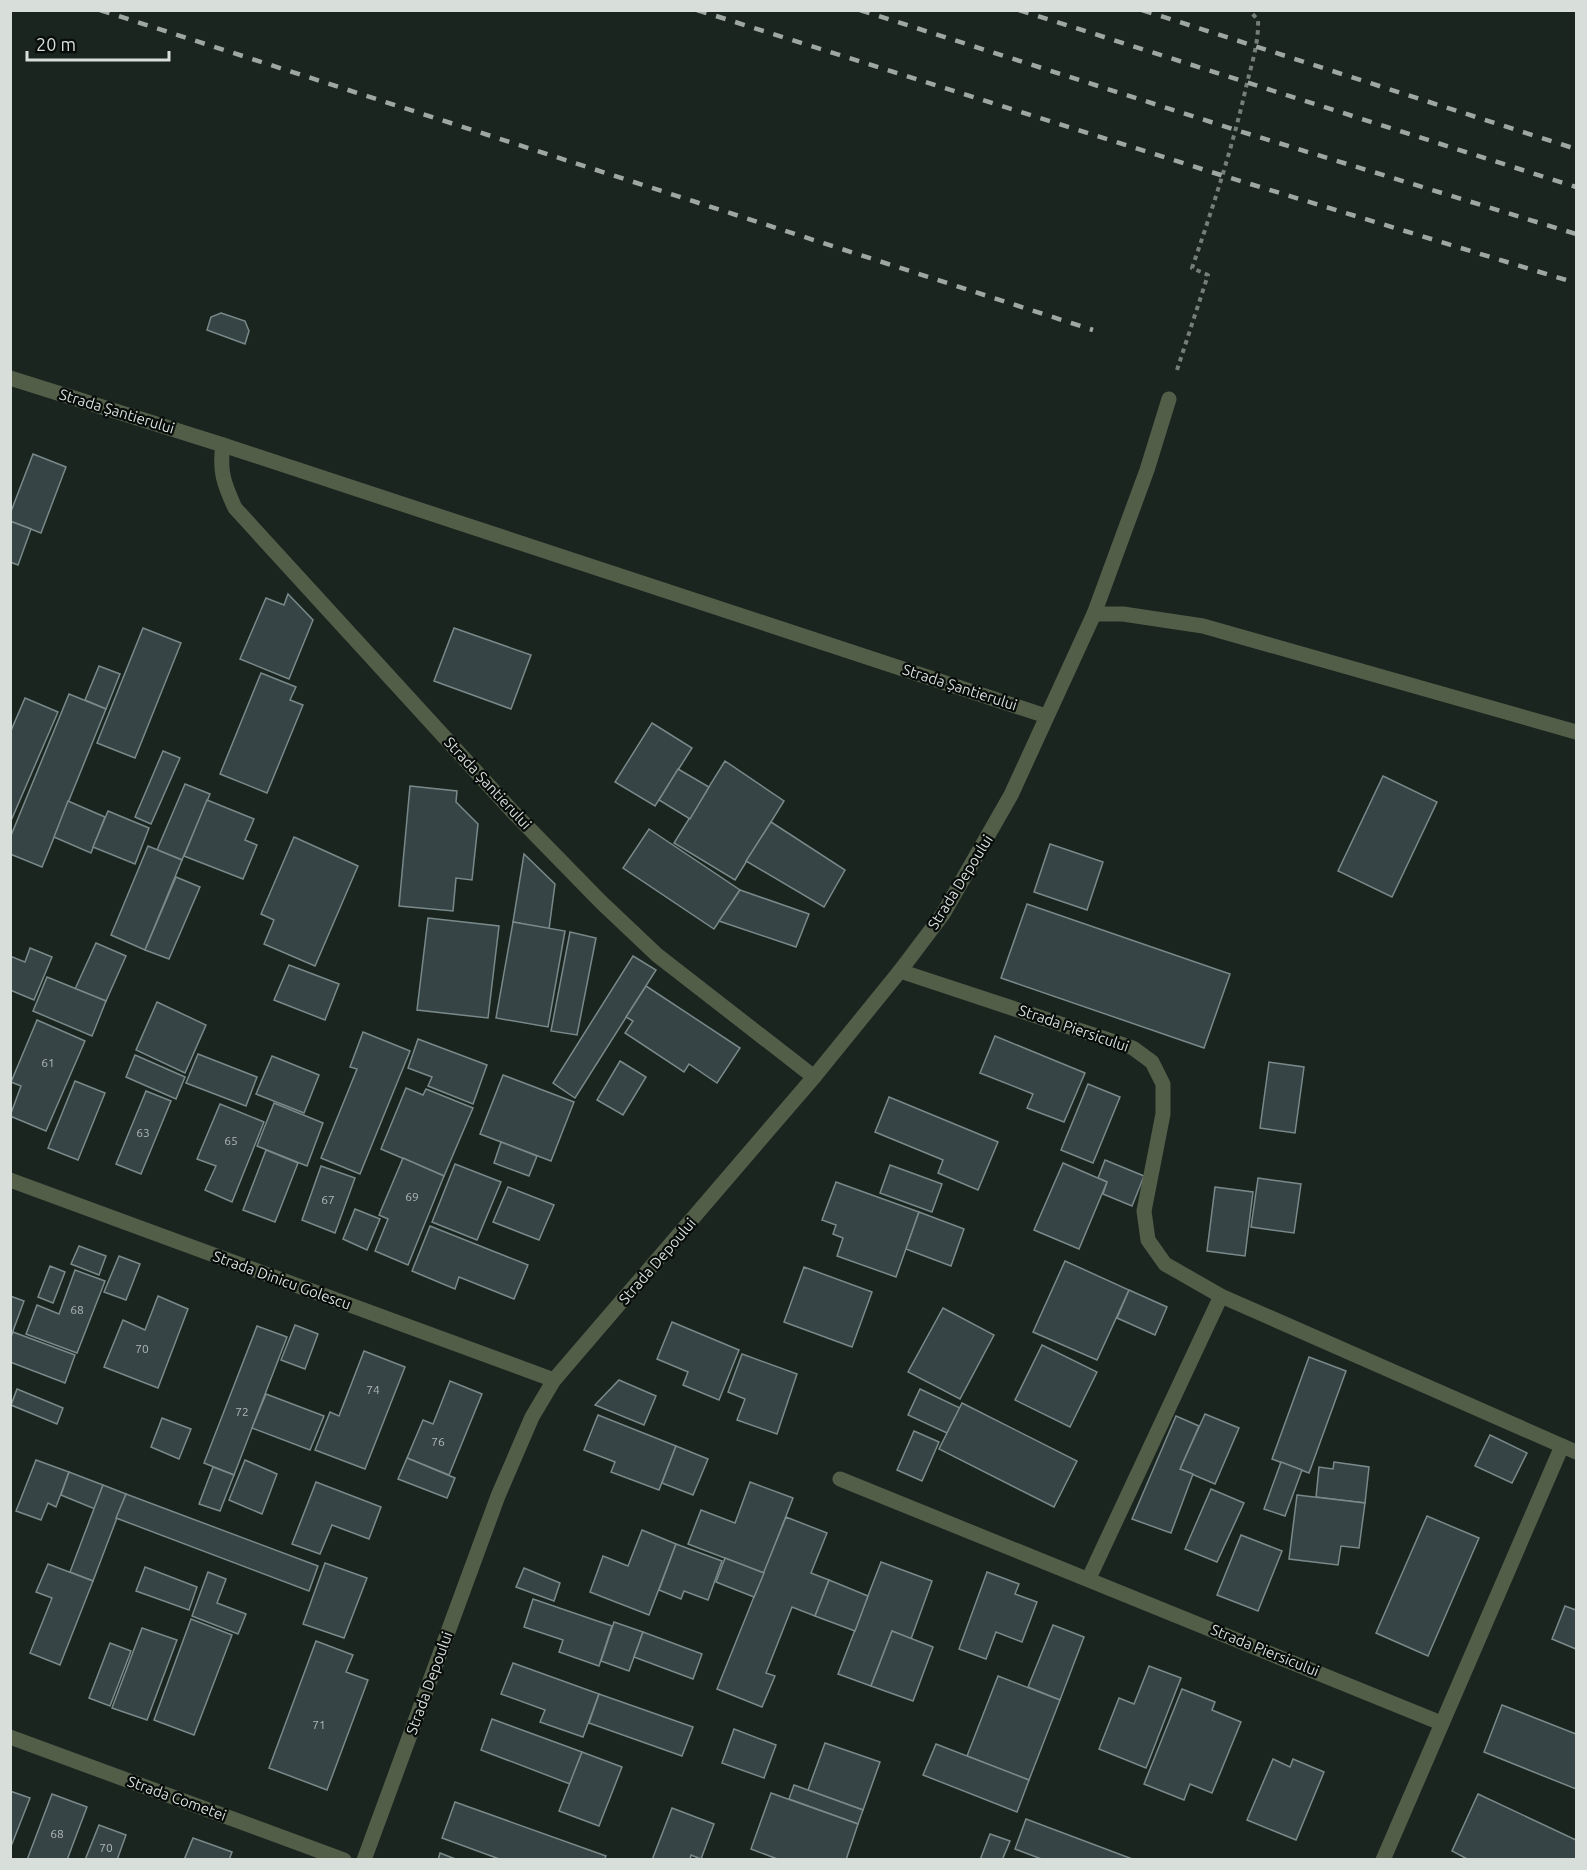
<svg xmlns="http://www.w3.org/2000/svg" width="1587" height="1870" viewBox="0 0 1587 1870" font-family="Ubuntu,sans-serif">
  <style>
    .building { fill: #364445; stroke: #798989; stroke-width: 1.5 }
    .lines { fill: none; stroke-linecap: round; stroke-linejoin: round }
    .path { stroke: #757e79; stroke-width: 4; stroke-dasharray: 4.5 4.5; stroke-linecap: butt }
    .minor { stroke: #535e49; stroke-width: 15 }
    .rail { stroke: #9fa7a3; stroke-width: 4.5; stroke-dasharray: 10 10; stroke-linecap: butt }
    .labels { text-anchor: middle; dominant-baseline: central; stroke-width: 4.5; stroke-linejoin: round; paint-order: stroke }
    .number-label { font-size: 12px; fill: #b0b8b6 }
    .street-label { font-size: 15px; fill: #d8dfdb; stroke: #080c0a }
  </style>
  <rect width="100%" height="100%" fill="#1a2520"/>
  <g class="building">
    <polygon points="221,313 245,321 249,331 245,344 207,330 211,317"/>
    <polygon points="33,454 66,467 41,533 10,521 10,514"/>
    <polygon points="10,521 31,529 18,565 10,562"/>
    <polygon points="288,594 313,620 289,679 240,659 266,598 284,605"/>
    <polygon points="143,628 181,643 135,758 97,743"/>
    <polygon points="454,628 531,655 511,709 434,681"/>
    <polygon points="99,666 120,674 106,709 85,700"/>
    <polygon points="261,673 296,687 290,700 303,705 267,793 220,774"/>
    <polygon points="69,694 106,709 42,867 10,854 10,838"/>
    <polygon points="25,698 58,712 10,823 10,733"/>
    <polygon points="652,723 692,748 655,806 615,782"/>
    <polygon points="163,751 180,758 151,824 135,817"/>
    <polygon points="725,761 784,801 735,880 674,843"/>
    <polygon points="678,769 709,787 690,819 659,800"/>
    <polygon points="1383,776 1437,802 1392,897 1338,871"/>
    <polygon points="185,784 210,794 182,860 157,850"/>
    <polygon points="410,786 457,791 456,802 478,824 472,880 456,878 453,911 399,906"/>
    <polygon points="207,800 254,819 245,840 257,845 243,879 184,856"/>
    <polygon points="68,801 105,817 91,853 54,837"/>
    <polygon points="108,811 149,828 135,864 93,847"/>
    <polygon points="771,822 845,870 824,907 746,861"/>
    <polygon points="649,829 740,890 714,929 623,868"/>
    <polygon points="294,837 358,866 315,966 264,944 274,920 261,914"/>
    <polygon points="1050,844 1103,862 1087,910 1034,892"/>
    <polygon points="148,846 182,860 145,950 111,935"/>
    <polygon points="524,854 555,884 549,929 513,922"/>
    <polygon points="176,877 200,887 169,959 145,950"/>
    <polygon points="740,890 809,914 796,947 719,921"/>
    <polygon points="1027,904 1230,974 1204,1048 1001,978"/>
    <polygon points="428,918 499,926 488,1018 417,1010"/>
    <polygon points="513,922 565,931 548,1027 496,1018"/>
    <polygon points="570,932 596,938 577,1035 551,1031"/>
    <polygon points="96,943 126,956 106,1001 75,989"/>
    <polygon points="30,948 52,957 34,1000 10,990 10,956 25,962"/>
    <polygon points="633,956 656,970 575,1098 553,1083"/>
    <polygon points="289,965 339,984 325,1020 274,1000"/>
    <polygon points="47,977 106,1001 92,1036 33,1011"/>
    <polygon points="646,986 740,1048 717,1083 689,1064 684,1072 625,1033 633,1021 626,1017"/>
    <polygon points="157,1002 206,1025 185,1073 136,1050"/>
    <polygon points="37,1020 85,1041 46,1131 10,1116 21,1086 11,1082"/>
    <polygon points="363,1032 410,1051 360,1174 321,1158 357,1069 350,1067"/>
    <polygon points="995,1036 1085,1073 1064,1122 1027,1108 1033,1094 980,1073"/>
    <polygon points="418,1039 487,1065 473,1104 428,1086 432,1077 408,1068"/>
    <polygon points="198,1054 257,1077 246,1106 186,1083"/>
    <polygon points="135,1055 185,1077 176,1099 126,1077"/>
    <polygon points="272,1056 319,1075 304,1113 256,1094"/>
    <polygon points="620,1061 646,1077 623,1115 597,1100"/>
    <polygon points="1269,1062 1304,1067 1295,1133 1260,1128"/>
    <polygon points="503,1075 574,1102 551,1161 480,1134"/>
    <polygon points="75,1081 105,1093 78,1160 48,1148"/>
    <polygon points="1088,1084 1120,1097 1093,1163 1061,1150"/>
    <polygon points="406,1088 423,1095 426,1089 473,1108 444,1176 381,1149"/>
    <polygon points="146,1091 171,1101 141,1174 116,1164"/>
    <polygon points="889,1097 998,1142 978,1190 938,1173 943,1160 875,1132"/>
    <polygon points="274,1103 323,1123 307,1166 257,1146"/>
    <polygon points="220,1104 264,1122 232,1202 205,1190 216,1166 197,1159"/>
    <polygon points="501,1142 537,1156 529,1176 494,1163"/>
    <polygon points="266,1150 298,1163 275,1222 243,1210"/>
    <polygon points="403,1158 444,1176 408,1265 375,1251 388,1219 379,1215"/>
    <polygon points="1105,1160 1144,1176 1132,1206 1103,1194 1107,1182 1098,1178"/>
    <polygon points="1063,1163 1107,1182 1079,1249 1034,1230"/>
    <polygon points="455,1164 501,1182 477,1240 432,1222"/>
    <polygon points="890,1165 942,1184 932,1212 880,1193"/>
    <polygon points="321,1166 355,1178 335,1233 302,1220"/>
    <polygon points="1258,1178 1301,1184 1294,1233 1251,1227"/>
    <polygon points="836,1182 919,1212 896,1277 837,1256 843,1238 833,1234 836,1225 822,1220"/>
    <polygon points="508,1187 554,1205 539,1240 493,1222"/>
    <polygon points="1215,1187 1253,1192 1245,1256 1207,1251"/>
    <polygon points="355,1209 380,1219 367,1250 343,1239"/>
    <polygon points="919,1212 964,1229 951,1266 906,1249"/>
    <polygon points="430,1226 528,1265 514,1299 459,1277 455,1289 412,1271"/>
    <polygon points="79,1246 106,1256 99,1275 71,1264"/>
    <polygon points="119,1256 140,1264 126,1300 104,1292"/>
    <polygon points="1065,1261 1129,1290 1097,1360 1033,1332"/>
    <polygon points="50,1266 65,1272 53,1303 38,1297"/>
    <polygon points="804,1267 872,1292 852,1347 784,1322"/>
    <polygon points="75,1270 105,1281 77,1353 26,1334 37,1305 59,1314"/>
    <polygon points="1129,1290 1167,1307 1155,1335 1117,1318"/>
    <polygon points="10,1296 24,1301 10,1339"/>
    <polygon points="158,1296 188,1309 158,1388 104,1367 123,1320 145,1330"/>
    <polygon points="943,1308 994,1335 960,1399 908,1372"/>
    <polygon points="672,1322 739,1350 719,1400 683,1385 688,1372 657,1359"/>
    <polygon points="295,1325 318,1334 305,1369 281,1360"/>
    <polygon points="257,1326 287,1337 234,1475 204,1463"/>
    <polygon points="13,1332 75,1355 65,1383 10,1362 10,1339"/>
    <polygon points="1042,1345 1097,1372 1070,1427 1015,1400"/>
    <polygon points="364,1351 405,1367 365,1469 315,1450 330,1412 339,1416"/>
    <polygon points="742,1354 797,1374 777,1434 737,1420 745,1399 728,1392"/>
    <polygon points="1309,1357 1346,1371 1309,1473 1272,1459"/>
    <polygon points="619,1380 656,1396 644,1425 595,1405"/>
    <polygon points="450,1381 482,1394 449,1475 407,1458 423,1420 433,1424"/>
    <polygon points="17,1389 63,1408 57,1424 11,1405"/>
    <polygon points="920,1389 960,1408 947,1433 908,1415"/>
    <polygon points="266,1394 324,1416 310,1450 252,1428"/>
    <polygon points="962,1403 1077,1461 1054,1507 939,1449"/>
    <polygon points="1205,1414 1239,1428 1215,1484 1180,1469"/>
    <polygon points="598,1415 676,1446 659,1490 611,1472 615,1462 584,1450"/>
    <polygon points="1176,1416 1199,1426 1180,1469 1193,1474 1171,1533 1132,1519"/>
    <polygon points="162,1418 191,1429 179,1459 151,1447"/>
    <polygon points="914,1431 939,1442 922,1481 897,1470"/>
    <polygon points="1490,1435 1527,1453 1512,1483 1475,1466"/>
    <polygon points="676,1446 708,1459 693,1495 662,1483"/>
    <polygon points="407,1458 455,1478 447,1498 398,1479"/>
    <polygon points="36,1460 69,1472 56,1507 48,1503 41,1520 16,1511"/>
    <polygon points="245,1460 277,1474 262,1514 229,1500"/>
    <polygon points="1281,1462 1302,1470 1285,1516 1264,1509"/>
    <polygon points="1334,1462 1369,1467 1365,1503 1316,1497 1319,1467 1333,1469"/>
    <polygon points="213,1467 234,1475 220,1511 199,1504"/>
    <polygon points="69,1472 103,1485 95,1509 61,1495"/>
    <polygon points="316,1482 381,1507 369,1539 332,1525 320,1554 292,1544"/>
    <polygon points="750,1482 793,1498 764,1573 688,1544 701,1510 735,1523"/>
    <polygon points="103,1485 126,1494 93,1581 70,1572"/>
    <polygon points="1211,1489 1244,1503 1217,1562 1185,1549"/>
    <polygon points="126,1494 318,1566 309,1591 116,1518"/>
    <polygon points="1297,1495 1365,1503 1359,1548 1341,1546 1338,1565 1289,1559"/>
    <polygon points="1427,1516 1479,1538 1428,1656 1376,1633"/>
    <polygon points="786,1517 827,1533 811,1573 829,1580 815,1616 792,1607 766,1673 775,1676 762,1707 717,1689"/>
    <polygon points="642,1530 676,1544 649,1615 590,1592 603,1556 628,1566"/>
    <polygon points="1241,1535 1282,1551 1258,1611 1217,1595"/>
    <polygon points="676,1544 722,1561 708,1600 684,1591 681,1599 659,1590"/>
    <polygon points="725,1558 764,1573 754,1597 716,1582"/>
    <polygon points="881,1562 932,1581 911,1639 892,1631 871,1686 838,1674"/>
    <polygon points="325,1563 367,1578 344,1638 303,1624"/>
    <polygon points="48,1564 93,1581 60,1665 30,1653 52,1598 36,1592"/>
    <polygon points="145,1567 197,1587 189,1610 136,1591"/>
    <polygon points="524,1568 560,1583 554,1601 516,1587"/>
    <polygon points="208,1572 226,1579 217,1603 246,1614 238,1634 192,1616"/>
    <polygon points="987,1572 1019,1584 1015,1594 1037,1602 1022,1642 996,1632 986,1659 959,1649"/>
    <polygon points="829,1580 868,1596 855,1631 815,1616"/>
    <polygon points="533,1599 612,1626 599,1666 559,1652 563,1640 524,1627"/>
    <polygon points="1565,1606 1576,1610 1576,1649 1552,1639"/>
    <polygon points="191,1619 232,1635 194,1735 154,1720"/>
    <polygon points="614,1622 643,1632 629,1671 601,1661"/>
    <polygon points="1053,1625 1084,1637 1060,1700 1028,1687"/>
    <polygon points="142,1628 177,1640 147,1720 112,1708"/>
    <polygon points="892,1631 933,1647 913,1701 871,1686"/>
    <polygon points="643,1632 702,1654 693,1679 634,1657"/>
    <polygon points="316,1641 353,1655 346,1672 368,1680 327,1790 269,1768"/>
    <polygon points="110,1643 131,1651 110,1706 89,1698"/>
    <polygon points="513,1663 599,1694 583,1737 540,1722 545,1710 501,1694"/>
    <polygon points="1149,1666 1181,1678 1146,1768 1099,1749 1119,1698 1134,1704"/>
    <polygon points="998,1676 1060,1700 1029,1780 967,1756"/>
    <polygon points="1182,1689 1215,1702 1212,1710 1241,1722 1212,1793 1190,1784 1184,1800 1144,1784"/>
    <polygon points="599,1694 693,1727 682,1756 589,1723"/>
    <polygon points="1502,1705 1576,1734 1576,1789 1484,1752"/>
    <polygon points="492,1719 582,1752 570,1784 481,1750"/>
    <polygon points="734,1729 776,1745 764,1778 722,1763"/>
    <polygon points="825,1743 880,1762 863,1810 808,1790"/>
    <polygon points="936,1744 1029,1780 1017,1812 923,1775"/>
    <polygon points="582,1752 622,1767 599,1826 559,1811"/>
    <polygon points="1273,1759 1290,1767 1293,1759 1324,1772 1296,1840 1247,1820"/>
    <polygon points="794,1785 863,1810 858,1824 789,1799"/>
    <polygon points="10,1791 30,1798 10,1849"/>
    <polygon points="771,1793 858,1824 846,1860 780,1860 751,1849"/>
    <polygon points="52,1794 87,1807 67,1860 27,1860"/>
    <polygon points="1478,1794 1576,1840 1576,1860 1469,1860 1452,1851"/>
    <polygon points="455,1802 606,1856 604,1860 502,1860 442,1838"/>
    <polygon points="672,1808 714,1824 701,1859 691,1855 690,1860 652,1860"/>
    <polygon points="1026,1819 1135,1860 1044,1860 1015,1849"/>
    <polygon points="99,1825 126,1835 117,1860 85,1860"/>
    <polygon points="990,1834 1010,1841 1003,1858 1006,1860 980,1860"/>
    <polygon points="193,1838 232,1852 229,1860 184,1860"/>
    <polygon points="440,1853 458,1860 438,1860"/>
  </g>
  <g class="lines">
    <path class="path" d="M 1177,370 L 1208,275 L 1192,268 C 1213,207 1233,146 1247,83 C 1252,63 1259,41 1258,20 L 1249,10"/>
    <g class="minor">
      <polyline points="10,378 223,445 1046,716"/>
      <path d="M 223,445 C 219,471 224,484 235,508 L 513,812 L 601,902 L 657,955 L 814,1077"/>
      <polyline points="1094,614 1123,614 1203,626 1576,732"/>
      <polyline points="900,971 1133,1048 1152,1062 1163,1084 1163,1114 1144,1211 1148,1240 1165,1264 1221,1296 1576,1452"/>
      <polyline points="10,1180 554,1380"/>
      <polyline points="840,1479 1441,1723"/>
      <polyline points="1089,1578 1221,1296"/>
      <polyline points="10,1737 344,1860"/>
      <polyline points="364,1860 498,1496 532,1417 554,1380 814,1077 900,971 943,914 1011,795 1094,614 1147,470 1169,399"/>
      <polyline points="1383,1860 1562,1446"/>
    </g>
    <g class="rail">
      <polyline points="100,10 1093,330"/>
      <polyline points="697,10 1224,176 1576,283"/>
      <polyline points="860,10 1236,130 1576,234"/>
      <polyline points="1019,10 1576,187"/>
      <polyline points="1142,10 1576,149"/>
    </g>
  </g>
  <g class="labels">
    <g class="number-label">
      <text x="48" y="1062">61</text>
      <text x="143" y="1132">63</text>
      <text x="231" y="1140">65</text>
      <text x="412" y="1196">69</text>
      <text x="328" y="1199">67</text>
      <text x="77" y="1309">68</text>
      <text x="142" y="1348">70</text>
      <text x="373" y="1389">74</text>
      <text x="242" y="1411">72</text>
      <text x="438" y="1441">76</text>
      <text x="319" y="1724">71</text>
      <text x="57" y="1833">68</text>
      <text x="106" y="1847">70</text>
    </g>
    <g class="street-label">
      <text transform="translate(117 411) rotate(17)">Strada Șantierului</text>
      <text transform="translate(960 687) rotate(18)">Strada Șantierului</text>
      <text transform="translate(488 783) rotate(47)">Strada Șantierului</text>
      <text transform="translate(960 882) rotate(-58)">Strada Depoului</text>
      <text transform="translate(1074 1028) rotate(19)">Strada Piersicului</text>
      <text transform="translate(657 1261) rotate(-49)">Strada Depoului</text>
      <text transform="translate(282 1280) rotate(20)">Strada Dinicu Golescu</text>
      <text transform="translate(1265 1650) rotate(22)">Strada Piersicului</text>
      <text transform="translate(429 1683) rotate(-70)">Strada Depoului</text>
      <text transform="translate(177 1798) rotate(20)">Strada Cometei</text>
    </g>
  </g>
  <rect width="1587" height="1870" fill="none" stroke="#d8dfdb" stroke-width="24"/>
  <path d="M27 51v9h142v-9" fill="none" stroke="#d8dfdb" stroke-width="3"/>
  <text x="36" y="51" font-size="18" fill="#d8dfdb" stroke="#080c0a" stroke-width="4.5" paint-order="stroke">20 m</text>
</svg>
